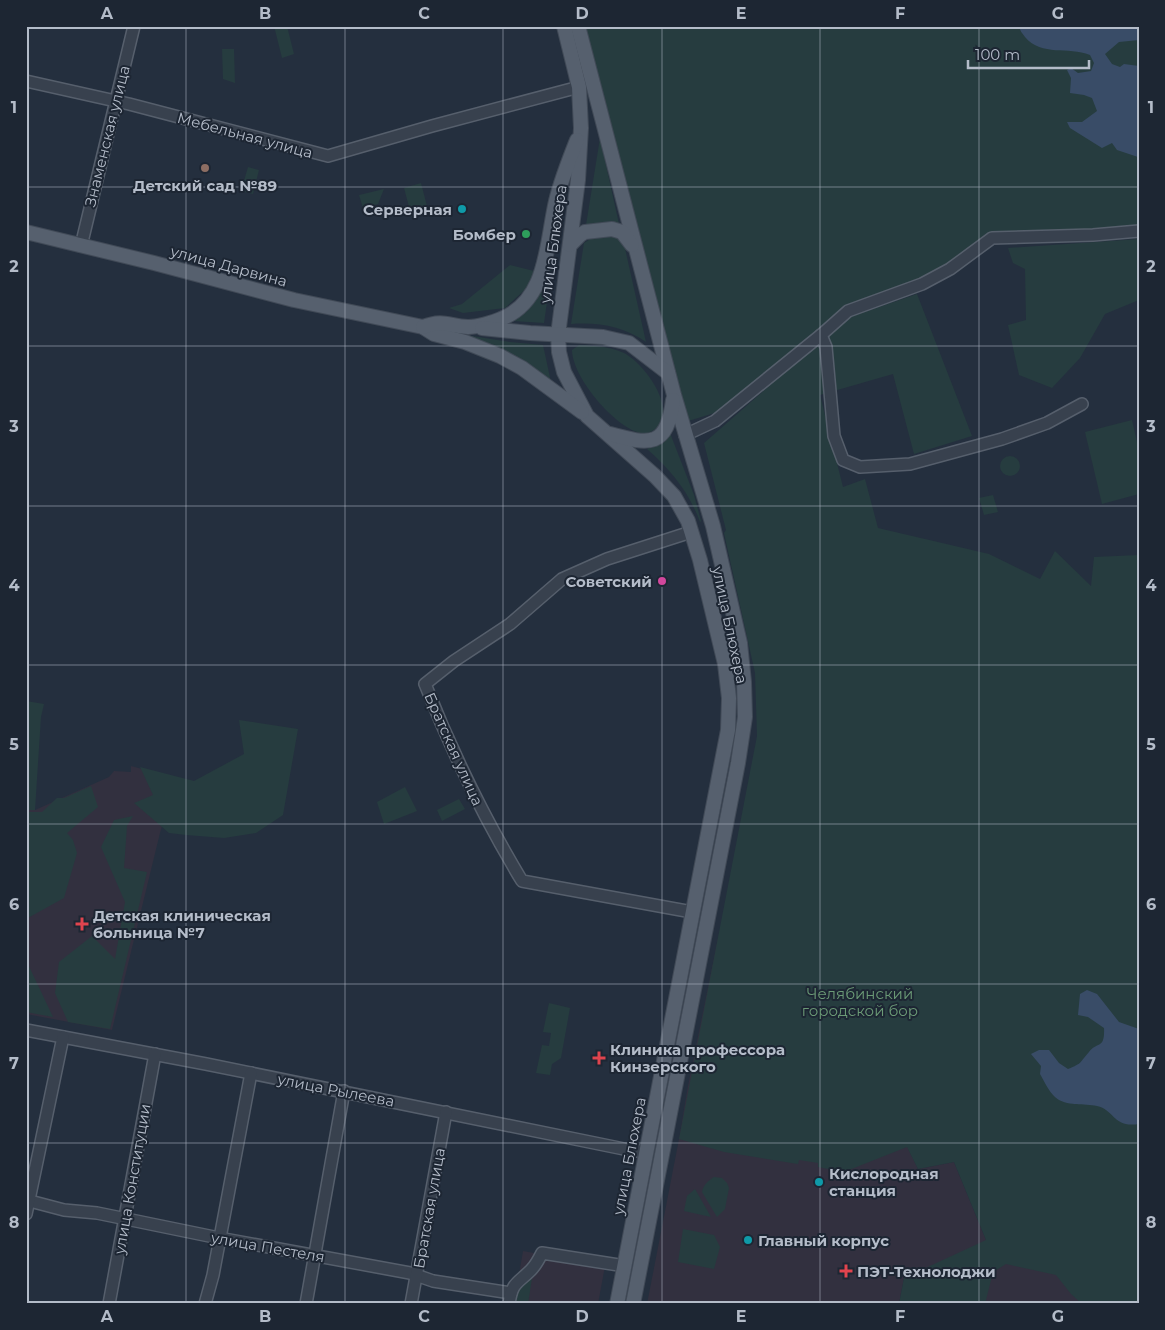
<svg xmlns="http://www.w3.org/2000/svg" width="1165" height="1330" viewBox="0 0 1165 1330" font-family="Montserrat,sans-serif">
  <style>
    .medical { fill: #32303f }
    .green { fill: #263c3f }
    .water { fill: #394c67 }
    .lines { fill: none; stroke-linecap: round; stroke-linejoin: round }
    .minor-casing { stroke: #565f6c; stroke-width: 14 }
    .major-casing { stroke: #414a57; stroke-width: 16 }
    .minor { stroke: #38414e; stroke-width: 11 }
    .major { stroke: #56606e; stroke-width: 14 }
    .grid { fill: none; stroke: #b4bcc9; stroke-width: 1; stroke-opacity: 0.55 }
    .education-dot { fill: #8d6e63; stroke: #1d2633; stroke-width: 2 }
    .culture-dot { fill: #0f9aa8; stroke: #1d2633; stroke-width: 2 }
    .leisure-dot { fill: #2e9e5b; stroke: #1d2633; stroke-width: 2 }
    .hotel-dot { fill: #d1479c; stroke: #1d2633; stroke-width: 2 }
    .health-dot { fill: #e0444e; stroke: #1d2633; stroke-width: 2 }
    .labels { text-anchor: middle; dominant-baseline: central; stroke-width: 4; stroke-linejoin: round; paint-order: stroke }
    .street-label { font-size: 15px; fill: #b4bcc9; stroke: #1d2633 }
    .poi-label { font-size: 15px; font-weight: bold; fill: #b4bcc9; stroke: #1d2633; text-anchor: start }
    .park-label { font-size: 15px; fill: #6b9a76; stroke: #1d2633 }
    .neatline { fill: none; stroke: #b4bcc9; stroke-width: 2 }
    .grid-label { font-size: 16px; text-anchor: middle; font-weight: bold; fill: #b4bcc9 }
  </style>
  <rect width="100%" height="100%" fill="#242f3e"/>
  <g class="medical">
    <polygon points="131,766 176,778 160,833 112,1030 26,1014 26,810 35,810 109,777 114,771 131,772"/>
    <polygon points="718,938 907,1146 918,1169 954,1162 986,1240 1139,1296 1139,1304 970,1304 904,1278 899,1304 647,1304 679,1139 688,1086"/>
    <polygon points="523,1251 605,1266 598,1304 514,1304"/>
  </g>
  <g class="green">
    <polygon points="274,26 287,26 294,54 282,58"/>
    <polygon points="585,26 1139,26 1139,227 989,236 949,267 920,281 848,308 721,411 685,422"/>
    <polygon points="222,49 234,49 235,83 223,79"/>
    <polygon points="600,138 619,224 603,222 586,225"/>
    <polygon points="248,167 259,170 253,194 241,191"/>
    <polygon points="421,183 429,214 412,218 404,188"/>
    <polygon points="384,189 378,204 363,208 359,195"/>
    <path d="M 557,232 L 544,323 L 513,321 C 545,302 549,265 557,232 Z"/>
    <path d="M 609,236 L 618,238 L 624,244 L 646,342 C 623,326 598,322 571,324 L 584,243 L 592,238 Z"/>
    <polygon points="1139,239 1139,300 1105,314 1080,358 1052,388 1019,375 1008,325 1026,320 1025,269 1013,263 1008,248"/>
    <polygon points="510,265 534,271 531,284 505,308 463,313 449,308 462,304"/>
    <polygon points="917,294 972,436 914,454 893,374 820,395 843,487 865,479 878,528 989,554 1040,579 1055,551 1091,586 1094,557 1139,555 1139,1304 1082,1304 1071,1294 1056,1275 1006,1264 993,1272 985,1304 899,1304 904,1278 986,1240 954,1162 918,1169 907,1147 844,1172 818,1167 818,1163 799,1160 798,1164 724,1152 679,1139 757,736 755,673 724,533 726,530 704,443 847,318"/>
    <path d="M 466,335 L 510,342 L 543,345 L 551,382 C 523,360 500,346 466,335 Z"/>
    <path d="M 579,345 C 595,346 609,346 624,353 C 647,365 686,420 646,434 C 619,433 572,378 572,350 Z"/>
    <polygon points="1132,420 1139,451 1139,494 1102,504 1085,432"/>
    <path d="M 670,433 L 694,495 L 701,521 L 700,522 C 689,492 671,470 647,449 L 659,443 Z"/>
    <circle cx="1010" cy="466" r="10"/>
    <polygon points="993,495 998,512 984,515 979,498"/>
    <polygon points="26,701 44,704 41,717 35,810 26,810"/>
    <polygon points="239,720 298,729 283,815 256,833 224,838 186,835 169,833 134,803 153,795 140,767 194,781 244,754"/>
    <polygon points="91,786 98,807 67,833 73,840 77,853 64,898 26,919 26,812 42,812 57,798 64,798"/>
    <polygon points="405,787 417,811 384,824 377,802"/>
    <polygon points="459,799 465,809 442,821 437,810"/>
    <polygon points="133,816 127,826 124,868 147,872 110,1029 68,1022 55,993 59,962 92,936 115,959 125,902 101,847 114,820"/>
    <polygon points="26,960 53,1017 26,1012"/>
    <polygon points="549,1003 570,1008 561,1058 552,1064 550,1075 536,1073 542,1045 549,1046 551,1033 543,1032"/>
    <path d="M 714,1177 L 722,1178 L 727,1183 L 729,1188 L 725,1209 L 717,1217 L 702,1192 C 703,1185 709,1180 714,1177 Z"/>
    <polygon points="695,1189 711,1217 684,1211 687,1196"/>
    <polygon points="683,1229 714,1235 720,1247 714,1269 678,1262"/>
    <polygon points="532,1278 528,1304 514,1304 516,1288"/>
  </g>
  <g class="water">
    <path d="M 1019,26 L 1139,26 L 1139,40 L 1119,42 L 1105,54 L 1112,64 L 1120,67 L 1124,64 L 1139,66 L 1138,157 L 1117,150 L 1112,143 L 1102,148 L 1070,128 L 1067,122 L 1082,122 L 1097,111 L 1092,98 L 1084,95 L 1070,93 L 1071,78 L 1067,70 L 1071,68 L 1078,73 L 1091,71 L 1094,63 L 1090,55 C 1068,46 1042,57 1025,37 C 1022,33 1020,31 1019,26 Z"/>
    <path d="M 1087,990 L 1097,994 L 1119,1022 L 1139,1029 L 1139,1124 C 1113,1128 1115,1110 1097,1106 C 1085,1103 1066,1107 1055,1097 C 1049,1092 1044,1081 1040,1074 L 1041,1066 L 1031,1054 L 1039,1050 L 1049,1050 L 1059,1063 L 1068,1069 C 1083,1063 1079,1063 1089,1052 C 1097,1041 1105,1050 1104,1028 L 1088,1017 L 1078,1015 L 1080,994 Z"/>
  </g>
  <g class="lines">
    <g class="minor-casing">
      <g id="minor">
        <polyline points="26,81 129,104 328,156 432,126 579,87"/>
        <polyline points="81,246 134,26"/>
        <polyline points="821,335 826,347 834,436 843,460 860,467 910,464 1002,439 1047,423 1082,404"/>
        <polyline points="685,435 715,421 821,335 848,311 922,284 950,269 992,238 1093,235 1139,231"/>
        <path d="M 691,532 L 607,559 L 562,579 L 510,624 L 454,661 L 425,684 C 452,752 484,818 522,881 L 692,912"/>
        <polyline points="26,1030 206,1064 624,1149 646,1152"/>
        <polyline points="26,1200 64,1210 97,1213 219,1238 410,1273 433,1281 511,1293"/>
        <polyline points="26,1214 63,1037"/>
        <polyline points="109,1304 155,1054"/>
        <polyline points="205,1304 213,1275 251,1073"/>
        <polyline points="306,1304 344,1091"/>
        <polyline points="411,1304 446,1112"/>
        <path d="M 509,1304 C 512,1282 517,1284 531,1270 C 536,1265 539,1259 542,1253 L 625,1266"/>
      </g>
    </g>
    <g class="major-casing">
      <g id="major">
        <polyline points="564,26 579,87 581,128 578,180 558,335 559,352 564,372 587,416 655,476 674,496 688,521 700,560 725,664 729,698 728,730 617,1304"/>
        <polyline points="578,26 674,395 713,526 740,643 744,682 745,717 738,763 633,1304"/>
        <polyline points="26,232 154,263 294,300 423,327 434,334 465,342 500,356 522,368 582,412"/>
        <polyline points="570,245 580,235 585,232 612,229 622,232 632,245"/>
        <path d="M 423,327 C 444,319 448,326 468,327 C 477,327 492,323 501,319 C 548,300 546,244 556,201 C 561,180 569,160 577,140"/>
        <polyline points="482,328 530,333 603,337 629,343 668,373"/>
        <path d="M 610,434 C 650,445 667,448 673,400"/>
      </g>
    </g>
    <use href="#minor" class="minor"/>
    <use href="#major" class="major"/>
  </g>
  <path class="grid" d="M 186,26 L 186,1304M 345,26 L 345,1304M 503,26 L 503,1304M 662,26 L 662,1304M 820,26 L 820,1304M 979,26 L 979,1304M 26,187 L 1139,187M 26,346 L 1139,346M 26,506 L 1139,506M 26,665 L 1139,665M 26,824 L 1139,824M 26,984 L 1139,984M 26,1143 L 1139,1143"/>
  <circle class="education-dot" cx="205" cy="168" r="5"/>
  <g class="culture-dot">
    <circle cx="462" cy="209" r="5"/>
    <circle cx="819" cy="1182" r="5"/>
    <circle cx="748" cy="1240" r="5"/>
  </g>
  <circle class="leisure-dot" cx="526" cy="234" r="5"/>
  <circle class="hotel-dot" cx="662" cy="581" r="5"/>
  <g class="health-dot">
    <path d="M79.5 916.5h5v5h5v5h-5v5h-5v-5h-5v-5h5z"/>
    <path d="M596.5 1050.5h5v5h5v5h-5v5h-5v-5h-5v-5h5z"/>
    <path d="M843.5 1263.5h5v5h5v5h-5v5h-5v-5h-5v-5h5z"/>
  </g>
  <g class="labels">
    <g class="street-label">
      <text transform="translate(245 135) rotate(15)">Мебельная улица</text>
      <text transform="translate(107 136) rotate(-76)">Знаменская улица</text>
      <text transform="translate(553 244) rotate(-82)">улица Блюхера</text>
      <text transform="translate(229 266) rotate(15)">улица Дарвина</text>
      <text transform="translate(730 625) rotate(78)">улица Блюхера</text>
      <text transform="translate(454 749) rotate(66)">Братская улица</text>
      <text transform="translate(336 1090) rotate(11)">улица Рылеева</text>
      <text transform="translate(629 1156) rotate(-79)">улица Блюхера</text>
      <text transform="translate(132 1179) rotate(-80)">улица Конституции</text>
      <text transform="translate(429 1208) rotate(-80)">Братская улица</text>
      <text transform="translate(268 1247) rotate(10)">улица Пестеля</text>
    </g>
    <g class="poi-label">
      <text x="205" y="185" text-anchor="middle">Детский сад №89</text>
      <text x="452" y="209" text-anchor="end">Серверная</text>
      <text x="516" y="234" text-anchor="end">Бомбер</text>
      <text x="652" y="581" text-anchor="end">Советский</text>
      <text x="93" y="915">Детская клиническая<tspan x="93" dy="17">больница №7</tspan></text>
      <text x="610" y="1049">Клиника профессора<tspan x="610" dy="17">Кинзерского</tspan></text>
      <text x="829" y="1173">Кислородная<tspan x="829" dy="17">станция</tspan></text>
      <text x="758" y="1240">Главный корпус</text>
      <text x="857" y="1271">ПЭТ-Технолоджи</text>
    </g>
    <g class="park-label">
      <text x="860" y="993">Челябинский<tspan x="860" dy="17">городской бор</tspan></text>
    </g>
  </g>
  <rect width="1165" height="1330" fill="none" stroke="#1d2633" stroke-width="55"/>
  <path d="M968 60v8h121v-8" fill="none" stroke="#b4bcc9" stroke-width="2.5"/>
  <text x="975" y="60" font-size="15" fill="#b4bcc9" stroke="#1d2633" stroke-width="4" paint-order="stroke">100 m</text>
  <rect x="28" y="28" width="1110" height="1274" class="neatline"/>
  <g class="grid-label">
    <text x="107" y="19">A</text>
    <text x="265" y="19">B</text>
    <text x="424" y="19">C</text>
    <text x="582" y="19">D</text>
    <text x="741" y="19">E</text>
    <text x="900" y="19">F</text>
    <text x="1058" y="19">G</text>
    <text x="14" y="113">1</text>
    <text x="1151" y="113">1</text>
    <text x="14" y="272">2</text>
    <text x="1151" y="272">2</text>
    <text x="14" y="432">3</text>
    <text x="1151" y="432">3</text>
    <text x="14" y="591">4</text>
    <text x="1151" y="591">4</text>
    <text x="14" y="750">5</text>
    <text x="1151" y="750">5</text>
    <text x="14" y="910">6</text>
    <text x="1151" y="910">6</text>
    <text x="14" y="1069">7</text>
    <text x="1151" y="1069">7</text>
    <text x="14" y="1228">8</text>
    <text x="1151" y="1228">8</text>
    <text x="107" y="1322">A</text>
    <text x="265" y="1322">B</text>
    <text x="424" y="1322">C</text>
    <text x="582" y="1322">D</text>
    <text x="741" y="1322">E</text>
    <text x="900" y="1322">F</text>
    <text x="1058" y="1322">G</text>
  </g>
</svg>
